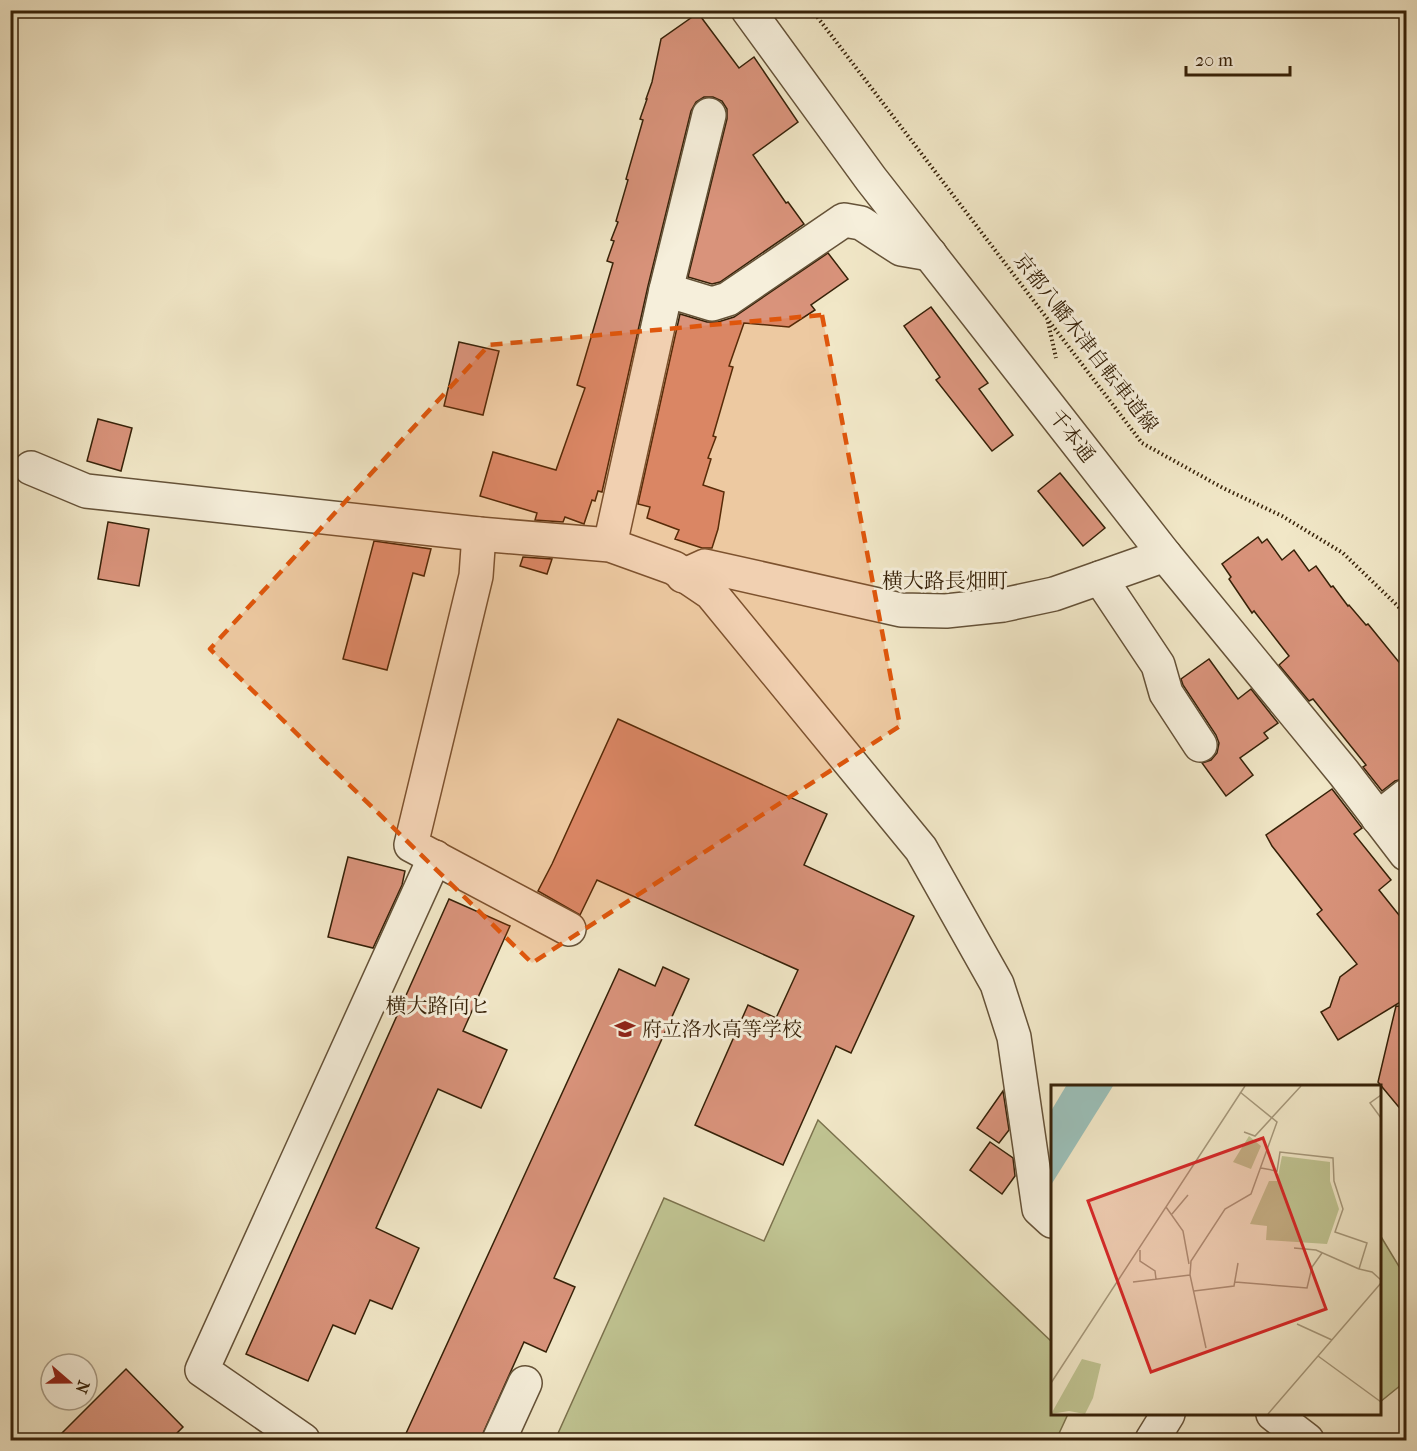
<svg xmlns="http://www.w3.org/2000/svg" width="1417" height="1451" viewBox="0 0 1417 1451" font-family="'IM FELL French Canon','Noto Serif JP',serif">
  <style>
    .green { fill: #c0c492; stroke: #7b724d; stroke-width: 1.5 }
    .building { fill: #d9937b; stroke: #362108; stroke-width: 1.5 }
    .lines { fill: none; stroke-linecap: round; stroke-linejoin: round }
    .minor-casing { stroke: #655238; stroke-width: 36 }
    .path { stroke: #362108; stroke-width: 4; stroke-dasharray: 1.5 3; stroke-linecap: butt }
    .minor { stroke: #f6efdb; stroke-width: 33 }
    .marked { fill: #df560c; fill-opacity: 0.2; stroke: #df560c; stroke-width: 4.5; stroke-dasharray: 12 8; stroke-linejoin: round }
    .labels { text-anchor: middle; dominant-baseline: central; stroke-width: 6; stroke-linejoin: round; paint-order: stroke }
    .street-label { font-size: 20px; fill: #362108; stroke: #f6efdb }
    .poi-label { font-size: 20px; fill: #362108; stroke: #f6efdb; text-anchor: start }
    .neighbourhood-label { font-size: 21px; fill: #362108; stroke: #f6efdb }
    .inset-road { fill: none; stroke: #a6987b; stroke-width: 1.5 }
    .view { fill: #d62828; fill-opacity: 0.15; stroke: #d62828; stroke-width: 3 }
    .inset-edge { fill: none; stroke: #362108; stroke-width: 3 }
  </style>
  <rect width="100%" height="100%" fill="#f1e7c7"/>
  <filter id="stains"><feTurbulence type="fractalNoise" baseFrequency=".00333" numOctaves="4"/><feColorMatrix values="0 0 0 0 .2 0 0 0 0 .09 0 0 0 0 .02 0 0 0 .5 -.17"/></filter>
  <radialGradient id="worn" r=".72"><stop offset=".6" stop-color="#630" stop-opacity="0"/><stop offset="1" stop-color="#630" stop-opacity=".3"/></radialGradient>
  <g class="green">
    <polygon points="818,1120 1052,1342 1052,1414 1068,1414 1056,1440 555,1440 664,1198 764,1241"/>
    <polygon points="1380,1235 1406,1278 1406,1381 1380,1402"/>
  </g>
  <g class="building">
    <polygon points="698,13 739,68 754,57 798,122 753,155 786,203 788,202 804,224 720,282 712,284 688,277 727,119 727,109 722,101 713,97 704,97 696,102 691,111 648,286 602,492 598,491 595,501 592,500 584,524 565,517 563,522 535,520 537,513 480,496 493,452 556,470 585,388 577,385 613,263 607,261 614,241 611,240 618,222 616,221 628,180 626,179 643,120 640,119 647,99 646,99 652,82 661,39"/>
    <polygon points="828,253 848,279 811,305 815,310 789,327 744,323 729,366 733,367 713,436 716,437 708,458 711,459 703,485 724,492 718,529 712,548 702,548 675,539 679,530 647,518 650,507 638,504 680,314 707,322 718,322 734,317"/>
    <polygon points="931,307 988,383 979,389 1013,435 992,451 936,380 940,377 904,326"/>
    <polygon points="459,342 499,351 483,415 444,406"/>
    <polygon points="98,419 132,428 121,471 87,461"/>
    <polygon points="1060,473 1105,528 1083,546 1038,491"/>
    <polygon points="108,522 149,529 139,586 98,579"/>
    <polygon points="1258,537 1262,543 1267,539 1282,560 1294,550 1309,571 1316,566 1331,587 1333,586 1348,606 1349,605 1366,625 1368,624 1407,672 1407,778 1395,781 1382,791 1363,767 1366,765 1313,699 1309,701 1279,665 1289,656 1254,611 1252,613 1229,579 1231,577 1222,564"/>
    <polygon points="374,541 431,549 424,576 413,573 387,670 343,659"/>
    <polygon points="523,557 552,559 547,574 520,566"/>
    <polygon points="1209,659 1238,699 1251,689 1278,723 1264,733 1268,738 1240,758 1253,775 1226,796 1202,763 1211,760 1217,753 1219,743 1216,735 1183,685 1181,679"/>
    <polygon points="618,719 827,814 804,865 914,916 851,1053 836,1046 783,1165 695,1125 748,1005 776,1018 798,970 597,880 580,915 538,891 552,864"/>
    <polygon points="1332,789 1362,828 1354,834 1391,880 1379,890 1407,925 1407,998 1338,1040 1321,1012 1330,1007 1340,977 1357,964 1317,914 1322,910 1272,846 1266,835"/>
    <polygon points="348,857 405,871 402,885 373,948 328,937"/>
    <polygon points="449,899 510,926 463,1031 507,1050 481,1108 438,1089 376,1228 419,1248 392,1309 370,1300 355,1334 333,1325 308,1381 246,1354"/>
    <polygon points="663,967 689,979 554,1278 575,1287 546,1352 524,1342 480,1440 403,1440 619,969 655,986"/>
    <polygon points="1396,1006 1407,1007 1407,1117 1378,1082"/>
    <polygon points="1003,1091 1009,1130 999,1143 977,1128"/>
    <polygon points="990,1142 1013,1158 1015,1176 1002,1194 970,1170"/>
    <polygon points="126,1369 183,1427 170,1440 55,1440"/>
  </g>
  <g class="lines">
    <g class="minor-casing">
      <g id="minor">
        <polyline points="748,10 871,179 1165,555 1344,773 1406,854"/>
        <polyline points="666,290 712,304 728,299 844,220 861,223 901,249 930,254"/>
        <polyline points="31,468 86,491 479,534 610,545 674,568 711,593 921,849 997,984 1014,1037 1039,1209 1052,1221"/>
        <polyline points="479,534 476,576 411,845 569,929"/>
        <polyline points="610,545 666,290 709,115"/>
        <polyline points="683,576 705,566 901,610 946,611 1003,605 1054,594 1165,555"/>
        <polyline points="1100,578 1158,665 1166,693 1200,745"/>
        <polyline points="1378,818 1406,796"/>
        <polyline points="1273,1414 1307,1440"/>
        <polyline points="303,1440 202,1370 435,857"/>
        <polyline points="499,1440 525,1383"/>
        <polyline points="1152,1440 1168,1414"/>
      </g>
    </g>
    <g class="path">
      <polyline points="812,10 1142,443 1223,488 1282,516 1343,553 1406,614"/>
      <polyline points="1048,322 1056,358"/>
    </g>
    <use href="#minor" class="minor"/>
  </g>
  <path class="marked" d="M 822,315 L 900,726 L 532,963 L 210,649 L 489,345 Z"/>
  <defs>
    <g id="school-bare" transform="scale(1.62)"><path d="M0-5L7-2L0 1L-7-2ZM-4 1L0 2.5L4 1V4Q0 6-4 4Z" fill="#8f2418" stroke="#f6efdb" stroke-width="2.5" paint-order="stroke"/></g>
  </defs>
  <g fill-rule="evenodd">
    <use href="#school-bare" x="625" y="1029"/>
  </g>
  <g class="labels">
    <g class="street-label">
      <text transform="translate(1086 343) rotate(52)">京都八幡木津自転車道線</text>
      <text transform="translate(1072 436) rotate(52)">千本通</text>
    </g>
    <g class="poi-label">
      <text x="642" y="1029">府立洛水高等学校</text>
    </g>
    <g class="neighbourhood-label">
      <text x="945" y="581">横大路長畑町</text>
      <text x="438" y="1006">横大路向ヒ</text>
    </g>
  </g>
  <g transform="translate(1051 1085)">
    <rect width="330" height="330" fill="#f1e7c7"/>
    <path d="M 198,51 L 210,61 L 200,84 L 182,77 ZM 231,71 L 279,77 L 279,96 L 288,124 L 276,159 L 215,155 L 216,141 L 199,139 L 218,96 L 226,96 ZM 31,274 L 50,279 L 42,313 L 34,329 L 18,326 L 0,329 Z" fill="#c0c492"/>
    <path d="M 15,1 L 62,1 L 0,100 L 0,26 Z" fill="#9bbfb8"/>
    <path class="inset-road" d="M 330,10 L 319,18 L 330,33M 193,47 L 204,51 L 250,1M 210,83 L 226,86 L 229,67 L 282,73 L 283,96 L 292,124 L 284,147 L 316,158 L 308,184 L 321,187 L 330,195M 115,122 L 132,146 L 138,179M 121,129 L 137,110M 243,163 L 265,165 L 308,184M 89,165 L 89,176 L 104,186 L 105,194M 82,197 L 139,190M 184,197 L 256,203 L 261,182 L 271,168M 143,206 L 183,201 L 187,178M 246,239 L 281,255M 155,263 L 139,190 L 140,176 L 174,124 L 200,109 L 226,37 L 189,7M 267,271 L 330,317M 0,298 L 194,1M 217,329 L 330,198"/>
    <path class="view" d="M 212,53 L 275,224 L 100,287 L 37,116 Z"/>
    <rect width="330" height="330" class="inset-edge"/>
  </g>
  <rect width="1417" height="1451" fill="none" stroke="#f1e7c7" stroke-width="36"/>
  <rect x="12" y="12" width="1393" height="1427" fill="none" stroke="#362108" stroke-width="3"/>
  <rect x="18" y="18" width="1381" height="1415" fill="none" stroke="#362108" stroke-width="1.5"/>
  <g transform="translate(69 1382) rotate(110)"><circle r="28" fill="#f6efdb" stroke="#a99d87" stroke-width="1.5"/>
  <path d="M0-4.5L10 22L0 15L-10 22Z" fill="#8f2418"/>
  <text y="-9" font-size="16" font-weight="bold" text-anchor="middle" fill="#362108">N</text>
  </g>
  <path d="M1186 66v9h104v-9" fill="none" stroke="#362108" stroke-width="3"/>
  <text x="1195" y="66" font-size="18" fill="#362108" stroke="#f6efdb" stroke-width="4.5" paint-order="stroke">20 m</text>
  <rect width="100%" height="100%" filter="url(#stains)"/>
  <rect width="100%" height="100%" fill="url(#worn)"/>
</svg>
